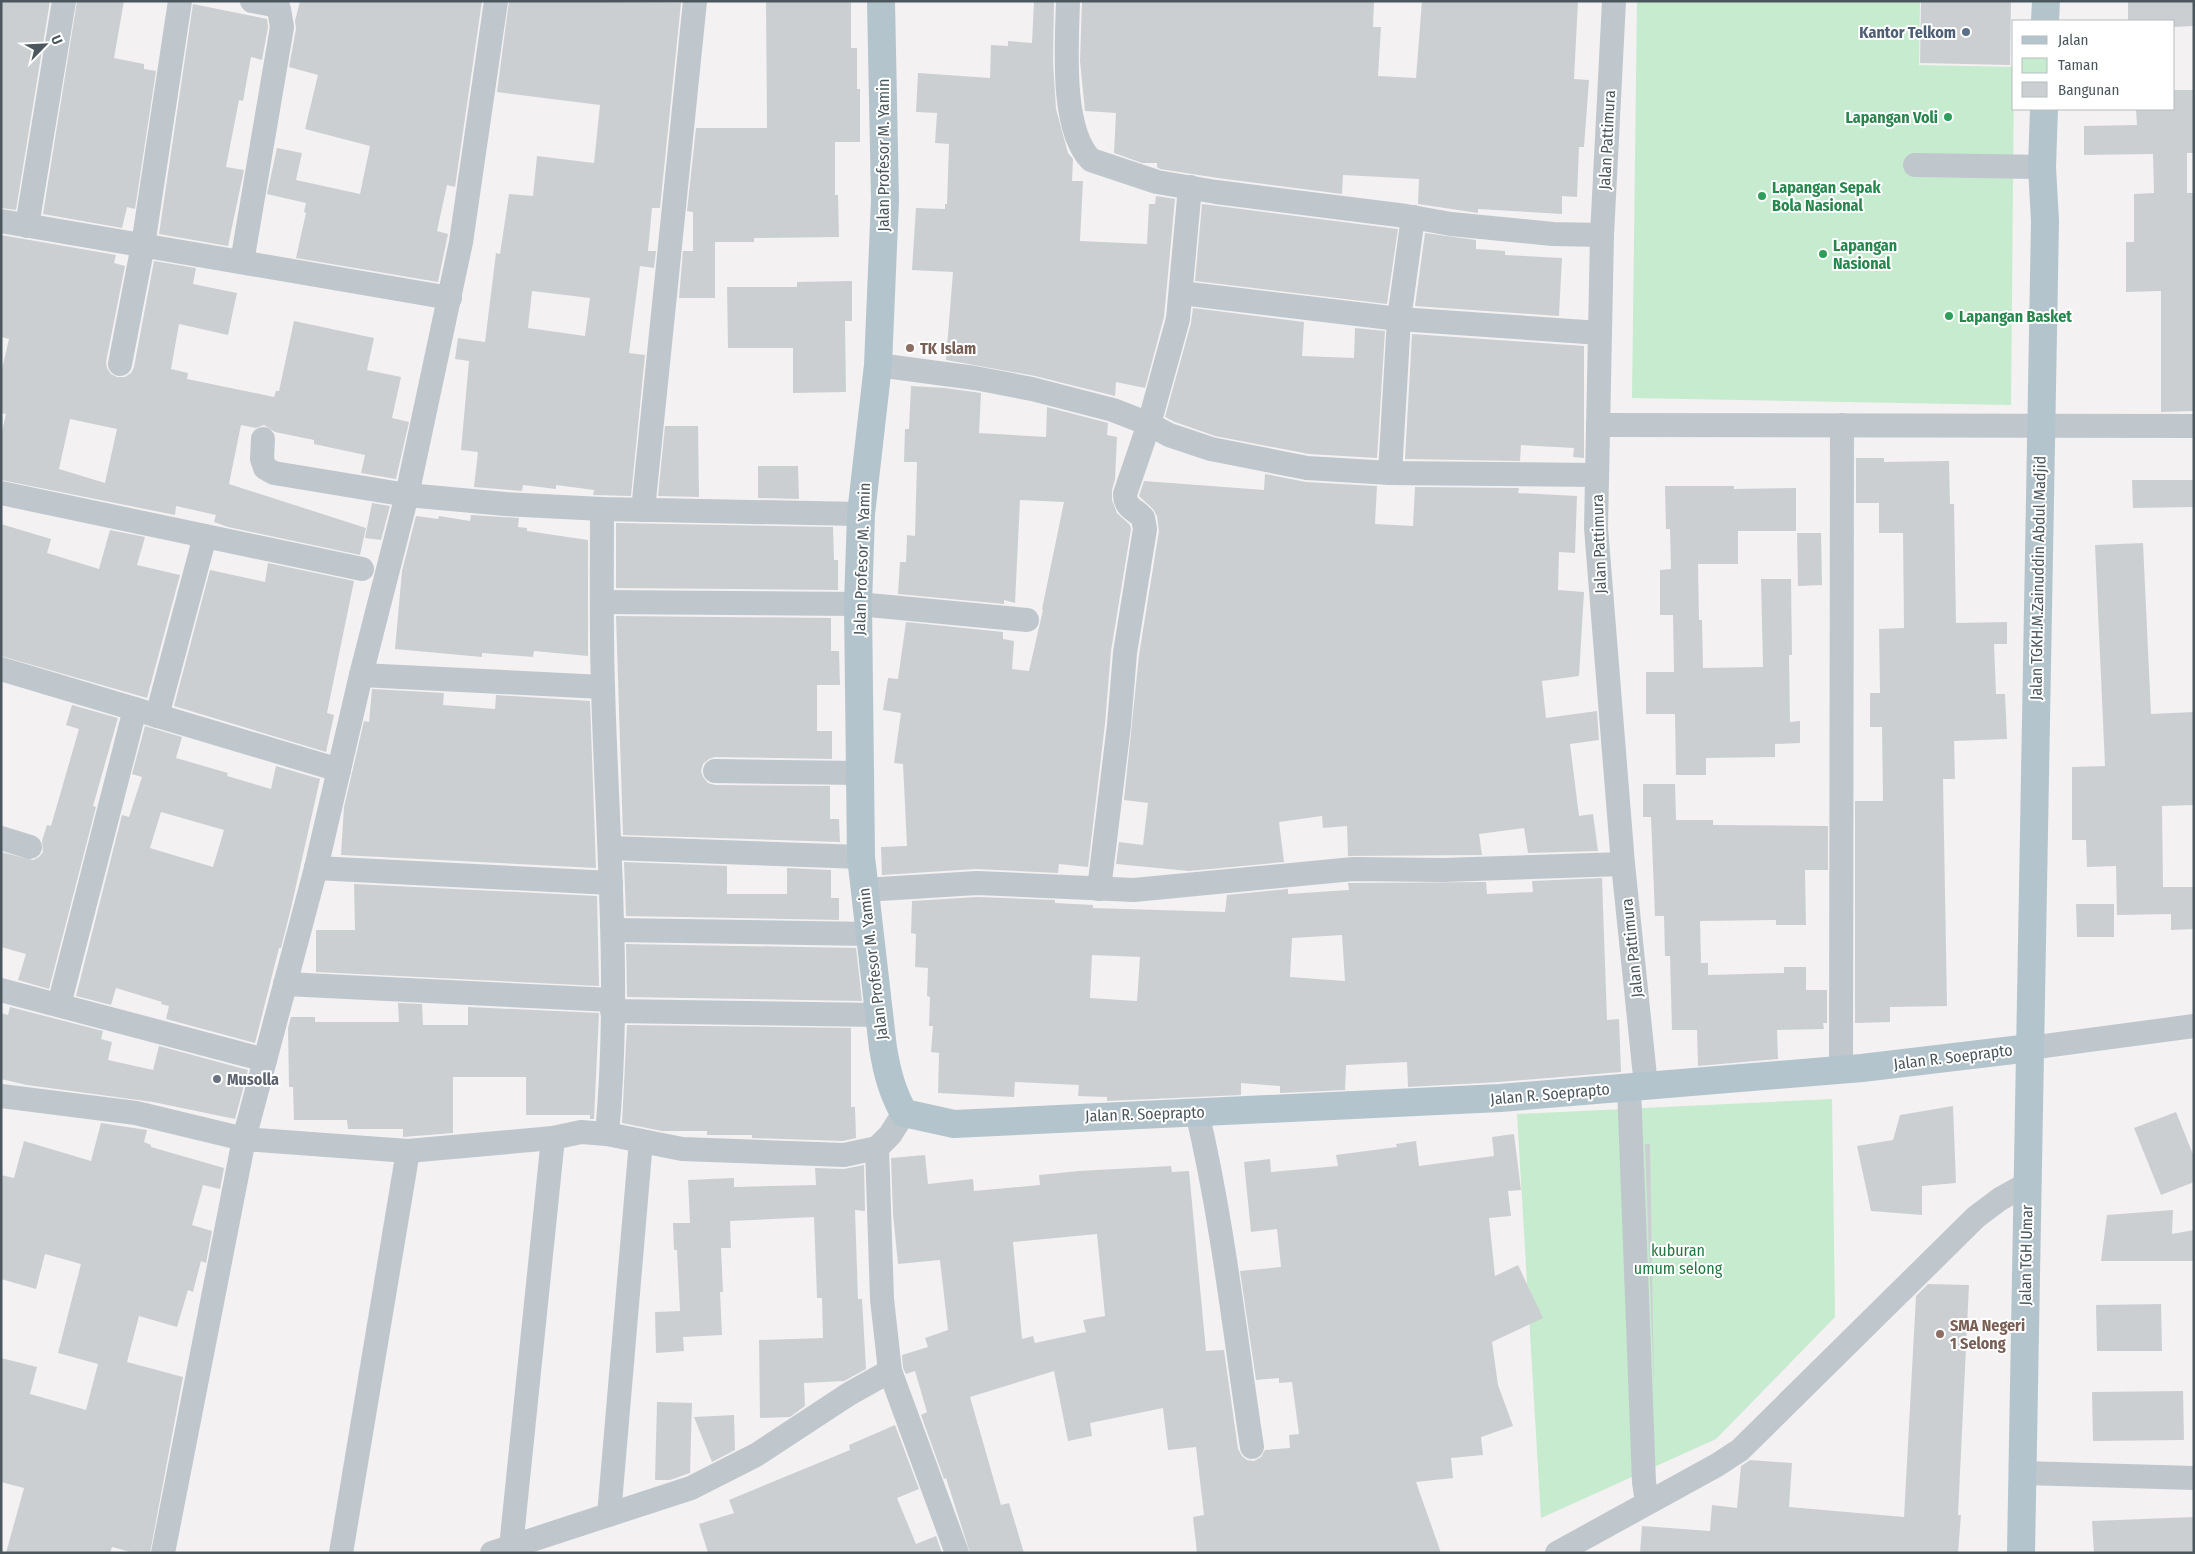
<svg xmlns="http://www.w3.org/2000/svg" width="2195" height="1554" viewBox="0 0 2195 1554" font-family="'Fira Sans Condensed',sans-serif">
  <style>
    .green { fill: #c6ebcf }
    .building { fill: #cccfd2; fill-rule: evenodd }
    .lines { fill: none; stroke-linecap: round; stroke-linejoin: round }
    .minor { stroke: #bfc7cc; stroke-width: 24 }
    .major { stroke: #b4c4cc; stroke-width: 28 }
    .service-dot { fill: #5c6f8a; stroke: #fff; stroke-width: 2 }
    .leisure-dot { fill: #2e9e5b; stroke: #fff; stroke-width: 2 }
    .education-dot { fill: #8d6e63; stroke: #fff; stroke-width: 2 }
    .worship-dot { fill: #6b7280; stroke: #fff; stroke-width: 2 }
    .labels { text-anchor: middle; dominant-baseline: central; stroke-width: 4; stroke-linejoin: round; paint-order: stroke }
    .service-label { font-size: 16px; font-weight: bold; fill: #4e5e75; stroke: #fff; text-anchor: end }
    .leisure-label { font-size: 16px; font-weight: bold; fill: #27864d; stroke: #fff; text-anchor: start }
    .street-label { font-size: 16px; fill: #4b575d; stroke: #fff }
    .education-label { font-size: 16px; font-weight: bold; fill: #785e54; stroke: #fff; text-anchor: start }
    .worship-label { font-size: 16px; font-weight: bold; fill: #5b616d; stroke: #fff; text-anchor: start }
    .park-label { font-size: 16px; fill: #237742; stroke: #fff }
  </style>
  <rect width="100%" height="100%" fill="#f3f1f2"/>
  <g class="green">
    <polygon points="1637,1 1920,1 1919,65 2014,67 2011,405 1632,398"/>
    <polygon points="1832,1099 1835,1317 1716,1439 1541,1518 1517,1114"/>
  </g>
  <g class="building">
    <polygon points="1,1 50,1 16,210 1,208"/>
    <polygon points="77,1 124,1 114,58 144,64 144,69 156,71 135,209 127,207 122,228 43,214"/>
    <polygon points="300,1 482,1 455,187 447,185 437,231 448,234 438,282 296,258 306,213 304,212 306,203 267,194 277,148 302,153 296,180 360,194 370,146 305,129 318,75 289,67 296,29 295,21"/>
    <path d="M 509,1 L 681,3 L 660,208 L 652,208 L 648,251 L 656,251 L 654,268 L 640,266 L 629,353 L 645,355 L 631,496 L 593,495 L 594,490 L 556,485 L 556,489 L 523,485 L 522,491 L 474,487 L 478,452 L 461,450 L 469,361 L 455,359 L 458,338 L 485,342 L 496,253 L 500,254 L 509,194 L 533,196 L 537,156 L 594,163 L 600,105 L 497,92 ZM 532,291 L 590,298 L 585,336 L 528,328 Z"/>
    <polygon points="766,1 851,1 851,48 857,48 857,89 860,89 860,142 835,142 835,195 838,195 839,237 754,238 754,242 715,242 715,298 679,298 683,251 693,251 693,212 687,211 696,128 767,128"/>
    <polygon points="1034,1 1054,1 1053,62 1056,109 1068,153 1073,159 1072,181 1083,181 1080,241 1147,244 1149,204 1155,204 1156,196 1175,199 1164,317 1145,388 1116,382 1115,396 1035,376 946,360 953,272 912,270 916,208 945,209 945,204 947,204 949,144 935,143 937,113 916,112 918,73 990,78 991,45 1008,46 1008,41 1032,43"/>
    <polygon points="1082,1 1374,1 1373,27 1381,27 1378,76 1416,78 1422,1 1578,1 1574,79 1589,80 1584,147 1579,147 1577,197 1562,196 1562,214 1478,209 1478,213 1418,204 1419,179 1343,175 1342,194 1218,178 1160,169 1157,167 1157,163 1142,163 1114,153 1116,113 1085,111 1080,61"/>
    <polygon points="1921,1 2011,1 2010,65 1920,63"/>
    <polygon points="2128,1 2194,1 2194,26 2174,27 2174,21 2128,21"/>
    <polygon points="193,4 267,19 268,27 262,60 251,57 243,101 239,100 226,167 244,170 228,246 159,234"/>
    <polygon points="2174,90 2194,90 2194,153 2187,153 2187,193 2194,193 2194,411 2161,412 2161,291 2126,292 2126,242 2134,242 2134,194 2154,193 2153,154 2084,155 2084,126 2137,125 2136,109 2174,109"/>
    <polygon points="1202,204 1398,229 1387,304 1195,281"/>
    <polygon points="1425,233 1476,240 1476,249 1505,251 1505,255 1562,258 1559,316 1415,306"/>
    <path d="M 1,235 L 116,255 L 114,263 L 125,266 L 106,362 L 107,368 L 111,374 L 117,377 L 125,377 L 131,373 L 134,367 L 154,261 L 196,268 L 193,284 L 237,293 L 228,335 L 179,324 L 171,369 L 188,373 L 187,379 L 274,397 L 276,391 L 279,391 L 294,321 L 374,338 L 367,370 L 401,377 L 392,418 L 409,422 L 396,479 L 361,473 L 365,455 L 314,444 L 314,440 L 275,432 L 264,425 L 256,428 L 241,425 L 229,484 L 366,528 L 360,555 L 228,527 L 214,522 L 216,515 L 176,506 L 175,515 L 1,480 L 1,435 L 6,414 L 1,413 L 1,373 L 9,339 L 1,337 ZM 70,419 L 117,429 L 105,483 L 59,469 Z"/>
    <polygon points="852,281 852,321 845,321 846,392 793,393 793,348 728,348 727,287 797,287 797,282"/>
    <polygon points="1193,308 1304,322 1302,356 1354,358 1355,328 1385,331 1377,458 1309,454 1215,436 1175,422 1165,417 1191,323"/>
    <polygon points="1412,334 1584,346 1584,458 1573,457 1574,448 1521,445 1520,461 1405,459"/>
    <polygon points="911,386 945,388 981,393 979,433 1046,437 1047,407 1108,423 1107,435 1117,437 1115,479 1112,490 1112,500 1117,513 1130,525 1131,529 1111,651 1105,724 1088,867 1059,864 1058,873 976,869 882,875 881,847 907,846 903,764 894,763 901,713 883,710 888,678 898,679 906,622 1003,632 1003,639 1014,641 1012,669 1029,671 1043,610 1042,609 1064,502 1020,500 1015,603 1004,600 1004,604 898,594 900,562 906,562 907,535 915,536 917,462 904,462 905,429 909,429"/>
    <polygon points="665,426 698,426 699,497 658,496"/>
    <polygon points="1856,458 1884,458 1884,462 1949,461 1950,504 1954,504 1956,623 2007,622 2007,644 1994,644 1996,694 2005,694 2007,739 1954,741 1955,779 1943,779 1947,1006 1890,1007 1890,1022 1855,1023 1855,801 1883,801 1882,727 1870,727 1870,693 1880,693 1879,629 1904,628 1903,533 1879,533 1879,503 1856,503"/>
    <polygon points="758,466 798,466 799,499 758,498"/>
    <polygon points="1265,474 1306,482 1377,486 1375,524 1413,526 1415,487 1519,488 1518,493 1577,496 1575,553 1559,552 1558,590 1584,592 1579,676 1542,681 1546,718 1597,711 1599,740 1570,744 1579,816 1593,814 1598,851 1528,853 1524,828 1479,834 1482,855 1348,856 1347,826 1323,828 1322,816 1279,822 1284,862 1189,871 1116,864 1119,842 1143,845 1148,803 1124,800 1139,655 1159,531 1157,516 1153,509 1139,496 1144,481 1264,490"/>
    <polygon points="2132,480 2194,480 2194,507 2133,508"/>
    <polygon points="1665,486 1734,486 1734,489 1796,488 1796,531 1738,531 1738,564 1698,564 1699,620 1702,620 1703,668 1763,667 1761,579 1791,579 1792,655 1789,655 1790,722 1800,721 1800,743 1775,744 1775,757 1706,758 1706,775 1676,775 1675,714 1646,714 1646,672 1674,672 1673,615 1660,615 1660,570 1671,569 1670,529 1666,529"/>
    <polygon points="372,503 390,506 381,540 365,538"/>
    <polygon points="471,515 519,518 518,527 527,528 527,531 588,540 588,656 534,651 533,657 482,653 482,657 395,649 402,571 416,516 438,519 439,516 470,521"/>
    <polygon points="616,523 833,527 834,560 838,560 838,590 616,588"/>
    <polygon points="1,524 51,539 47,553 99,569 110,530 145,537 137,565 180,575 147,698 1,656"/>
    <polygon points="1797,533 1821,533 1822,585 1798,586"/>
    <polygon points="2143,543 2151,714 2194,712 2194,805 2162,806 2163,887 2194,887 2194,929 2171,930 2171,914 2117,915 2116,866 2087,867 2086,840 2072,840 2072,767 2105,766 2095,545"/>
    <polygon points="268,563 354,581 327,713 334,715 326,752 174,706 210,570 265,582"/>
    <polygon points="616,616 831,618 831,651 839,651 840,685 817,685 817,731 832,731 832,759 715,757 709,759 703,764 701,771 703,777 708,783 715,785 830,786 830,819 839,819 840,842 623,835"/>
    <polygon points="372,689 444,693 443,705 495,709 496,695 590,701 596,868 341,855 344,807 364,721 369,722"/>
    <polygon points="72,705 118,718 93,806 96,807 49,989 18,980 26,954 1,947 1,852 33,860 39,857 43,852 42,841 47,825 51,826 79,729 66,725"/>
    <path d="M 145,726 L 182,737 L 176,758 L 228,773 L 227,776 L 271,789 L 276,766 L 320,779 L 291,908 L 281,948 L 279,948 L 255,1043 L 166,1019 L 169,1006 L 161,1004 L 162,1002 L 116,988 L 111,1005 L 76,996 L 122,815 L 129,817 L 142,777 L 132,774 ZM 161,812 L 224,830 L 213,867 L 150,848 Z"/>
    <polygon points="1643,784 1675,784 1676,820 1713,820 1713,825 1828,826 1828,870 1805,870 1806,925 1776,925 1776,920 1700,921 1701,963 1708,963 1708,975 1784,973 1784,967 1806,967 1806,990 1827,990 1827,1023 1823,1023 1824,1029 1777,1030 1778,1059 1698,1066 1697,1030 1672,1030 1670,956 1665,956 1664,916 1655,916 1651,817 1643,817"/>
    <polygon points="624,862 727,866 727,894 787,894 787,868 831,870 831,898 839,898 839,920 626,916"/>
    <path d="M 1602,878 L 1607,1020 L 1619,1019 L 1621,1072 L 1499,1082 L 1408,1087 L 1407,1062 L 1346,1065 L 1345,1090 L 1280,1093 L 1280,1086 L 1241,1083 L 1241,1095 L 1107,1101 L 1107,1097 L 1078,1096 L 1079,1085 L 1015,1082 L 1014,1097 L 938,1093 L 939,1053 L 931,1052 L 933,1026 L 929,1026 L 930,997 L 927,996 L 928,968 L 915,967 L 916,934 L 911,933 L 912,901 L 977,897 L 1055,900 L 1055,903 L 1093,905 L 1093,908 L 1225,912 L 1227,895 L 1288,889 L 1288,894 L 1349,890 L 1348,883 L 1354,883 L 1486,882 L 1487,894 L 1533,892 L 1532,881 ZM 1342,935 L 1345,981 L 1290,977 L 1292,938 ZM 1092,955 L 1140,957 L 1137,1001 L 1090,998 Z"/>
    <polygon points="354,884 597,896 599,986 316,972 316,930 355,930"/>
    <polygon points="2076,904 2114,904 2114,937 2077,937"/>
    <polygon points="626,944 856,948 862,1001 627,997"/>
    <polygon points="398,1003 422,1004 423,1025 468,1025 468,1007 599,1013 594,1119 590,1119 590,1115 526,1115 526,1077 453,1077 453,1133 403,1137 403,1129 348,1129 347,1120 294,1120 293,1087 289,1087 288,1028 291,1017 315,1017 315,1022 399,1022"/>
    <polygon points="10,1007 103,1031 101,1039 112,1042 108,1060 153,1070 159,1046 248,1070 235,1119 153,1102 27,1085 1,1079 1,1013 8,1015"/>
    <polygon points="627,1025 851,1028 851,1107 855,1107 856,1138 843,1141 752,1138 752,1135 707,1135 707,1131 662,1131 622,1123"/>
    <polygon points="1953,1106 1956,1183 1922,1186 1922,1215 1871,1211 1857,1146 1893,1140 1900,1115"/>
    <polygon points="2176,1112 2194,1157 2194,1182 2161,1195 2134,1128"/>
    <polygon points="101,1123 147,1130 144,1142 151,1145 151,1147 224,1168 220,1189 203,1185 192,1225 212,1231 206,1263 201,1261 193,1292 188,1290 177,1327 139,1316 127,1362 183,1377 150,1553 134,1553 112,1547 110,1553 6,1553 24,1488 1,1482 1,1358 37,1367 30,1394 86,1410 98,1364 58,1353 81,1264 45,1254 36,1289 1,1279 1,1175 14,1178 24,1141 91,1161"/>
    <path d="M 1514,1134 L 1521,1190 L 1508,1191 L 1511,1216 L 1489,1218 L 1495,1276 L 1518,1265 L 1543,1318 L 1492,1342 L 1498,1385 L 1513,1426 L 1481,1437 L 1483,1455 L 1451,1458 L 1453,1478 L 1416,1482 L 1441,1553 L 1197,1553 L 1193,1517 L 1204,1515 L 1196,1447 L 1168,1450 L 1163,1408 L 1090,1423 L 1092,1436 L 1068,1441 L 1054,1371 L 970,1397 L 1001,1505 L 1009,1503 L 1024,1553 L 970,1553 L 946,1478 L 944,1479 L 921,1415 L 927,1412 L 915,1371 L 906,1374 L 903,1368 L 902,1355 L 928,1347 L 925,1338 L 948,1330 L 940,1260 L 898,1264 L 893,1214 L 891,1158 L 925,1155 L 928,1184 L 973,1179 L 974,1191 L 1040,1185 L 1039,1175 L 1079,1171 L 1171,1166 L 1172,1172 L 1189,1171 L 1206,1351 L 1224,1350 L 1238,1449 L 1242,1456 L 1247,1460 L 1254,1461 L 1261,1457 L 1265,1450 L 1290,1448 L 1289,1435 L 1299,1434 L 1292,1382 L 1279,1383 L 1279,1378 L 1256,1380 L 1240,1271 L 1281,1267 L 1277,1229 L 1251,1232 L 1244,1162 L 1270,1159 L 1271,1172 L 1338,1166 L 1336,1155 L 1397,1147 L 1396,1144 L 1416,1141 L 1419,1166 L 1494,1156 L 1492,1137 ZM 1097,1234 L 1105,1316 L 1083,1320 L 1086,1332 L 1035,1343 L 1033,1336 L 1022,1339 L 1013,1242 Z"/>
    <polygon points="1645,1144 1650,1144 1654,1391"/>
    <polygon points="864,1165 865,1211 855,1210 858,1299 862,1299 866,1369 844,1381 804,1383 805,1406 790,1417 760,1418 759,1340 823,1338 822,1298 817,1298 814,1217 730,1221 731,1248 721,1248 723,1292 720,1292 722,1335 683,1337 684,1351 656,1353 655,1312 680,1311 677,1250 674,1250 673,1223 690,1223 688,1180 734,1178 734,1187 816,1185 815,1168 844,1169"/>
    <polygon points="2173,1210 2172,1234 2194,1230 2194,1261 2101,1261 2107,1215"/>
    <polygon points="1928,1284 1969,1285 1958,1515 1961,1515 1958,1553 1640,1553 1642,1526 1710,1531 1712,1505 1737,1508 1741,1466 1750,1460 1792,1463 1789,1507 1904,1517 1916,1296"/>
    <polygon points="2161,1304 2162,1351 2097,1351 2096,1305"/>
    <polygon points="2183,1391 2184,1440 2093,1441 2092,1392"/>
    <polygon points="657,1402 692,1403 690,1473 670,1480 655,1480"/>
    <polygon points="734,1415 735,1450 712,1462 694,1417"/>
    <polygon points="895,1425 919,1489 897,1498 916,1544 936,1536 942,1553 708,1553 699,1524 734,1513 729,1500 850,1450 849,1445"/>
    <polygon points="2194,1517 2194,1553 2094,1553 2092,1521"/>
  </g>
  <g class="lines">
    <g class="minor">
      <polyline points="496,1 461,242 407,495 505,504 602,509 861,514"/>
      <path d="M 1068,1 C 1067,43 1060,129 1091,160 L 1157,182 L 1216,192 L 1406,216 L 1451,224 L 1553,234 L 1602,235"/>
      <polyline points="1614,1 1602,235 1596,528 1623,864 1646,1086"/>
      <polyline points="1915,165 2042,167"/>
      <polyline points="1,221 450,298"/>
      <polyline points="27,226 64,1"/>
      <polyline points="242,262 282,27 279,9 273,5 252,1"/>
      <polyline points="1181,293 1399,319 1600,333"/>
      <polyline points="120,364 143,245 180,1"/>
      <polyline points="878,365 975,378 1032,389 1113,410 1149,424 1169,435 1211,449 1307,468 1390,473 1597,475"/>
      <polyline points="1598,425 2194,426"/>
      <polyline points="1390,473 1399,319 1413,217"/>
      <polyline points="1,493 362,569"/>
      <path d="M 602,509 C 602,569 601,628 603,687 C 607,836 621,986 607,1134"/>
      <polyline points="643,510 695,1"/>
      <polyline points="602,602 858,604 1027,620"/>
      <polyline points="1,669 339,770"/>
      <polyline points="361,675 603,687"/>
      <polyline points="157,716 205,536"/>
      <polyline points="715,771 860,773"/>
      <polyline points="1,838 30,847"/>
      <polyline points="610,848 861,857"/>
      <polyline points="316,868 611,883"/>
      <path d="M 1099,889 L 1119,725 L 1125,653 L 1145,529 L 1143,518 C 1135,509 1125,508 1125,494 L 1149,424 L 1178,319 L 1190,187"/>
      <polyline points="864,890 977,883 1134,890 1353,869 1443,870 1623,864"/>
      <polyline points="613,930 870,934"/>
      <polyline points="285,984 612,1000"/>
      <polyline points="1,990 265,1060"/>
      <polyline points="59,1005 135,709"/>
      <polyline points="612,1011 879,1015"/>
      <polyline points="2030,1048 2194,1026"/>
      <polyline points="1841,1070 1842,425"/>
      <polyline points="1629,1087 1644,1482 1647,1503"/>
      <polyline points="1,1096 136,1113 244,1139 408,1151 553,1138 581,1132 607,1134 682,1149 844,1155 877,1148 890,1135 904,1113"/>
      <path d="M 1197,1112 C 1223,1222 1235,1336 1252,1447"/>
      <polyline points="877,1148 882,1299 890,1371 957,1553"/>
      <polyline points="2022,1473 2194,1478"/>
      <polyline points="609,1515 641,1141"/>
      <polyline points="511,1547 553,1138"/>
      <polyline points="163,1553 244,1139 316,868 361,675 407,495 274,473 265,468 262,459 263,439"/>
      <polyline points="341,1553 408,1151"/>
      <polyline points="492,1553 691,1488 756,1455 849,1394 890,1371"/>
      <polyline points="1557,1553 1717,1465 1740,1450 1976,1217 2000,1199 2027,1184"/>
    </g>
    <g class="major">
      <path d="M 881,1 L 885,200 L 878,365 L 861,514 L 858,604 L 861,857 L 883,1048 C 887,1072 892,1092 904,1113 L 954,1124 L 1500,1098 L 1862,1068 L 2030,1048"/>
      <polyline points="2045,21 2046,1"/>
      <polyline points="2021,1553 2045,221 2042,167 2044,109"/>
    </g>
  </g>
  <circle class="service-dot" cx="1966" cy="32" r="5"/>
  <g class="leisure-dot">
    <circle cx="1948" cy="117" r="5"/>
    <circle cx="1762" cy="196" r="5"/>
    <circle cx="1823" cy="254" r="5"/>
    <circle cx="1949" cy="316" r="5"/>
  </g>
  <g class="education-dot">
    <circle cx="910" cy="348" r="5"/>
    <circle cx="1940" cy="1334" r="5"/>
  </g>
  <circle class="worship-dot" cx="217" cy="1079" r="5"/>
  <g class="labels">
    <g class="service-label">
      <text x="1956" y="32">Kantor Telkom</text>
    </g>
    <g class="leisure-label">
      <text x="1938" y="117" text-anchor="end">Lapangan Voli</text>
      <text x="1772" y="187">Lapangan Sepak<tspan x="1772" dy="18">Bola Nasional</tspan></text>
      <text x="1833" y="245">Lapangan<tspan x="1833" dy="18">Nasional</tspan></text>
      <text x="1959" y="316">Lapangan Basket</text>
    </g>
    <g class="street-label">
      <text transform="translate(1607 140) rotate(-87)">Jalan Pattimura</text>
      <text transform="translate(883 155) rotate(-90)">Jalan Profesor M. Yamin</text>
      <text transform="translate(1599 544) rotate(-92)">Jalan Pattimura</text>
      <text transform="translate(862 559) rotate(-88)">Jalan Profesor M. Yamin</text>
      <text transform="translate(2038 578) rotate(-89)">Jalan TGKH.M.Zainuddin Abdul Madjid</text>
      <text transform="translate(1632 948) rotate(-96)">Jalan Pattimura</text>
      <text transform="translate(873 964) rotate(-97)">Jalan Profesor M. Yamin</text>
      <text transform="translate(1953 1057) rotate(-7)">Jalan R. Soeprapto</text>
      <text transform="translate(1550 1094) rotate(-5)">Jalan R. Soeprapto</text>
      <text transform="translate(1145 1114) rotate(-2)">Jalan R. Soeprapto</text>
      <text transform="translate(2026 1255) rotate(-89)">Jalan TGH Umar</text>
    </g>
    <g class="education-label">
      <text x="920" y="348">TK Islam</text>
      <text x="1950" y="1325">SMA Negeri<tspan x="1950" dy="18">1 Selong</tspan></text>
    </g>
    <g class="worship-label">
      <text x="227" y="1079">Musolla</text>
    </g>
    <g class="park-label">
      <text x="1678" y="1250">kuburan<tspan x="1678" dy="18">umum selong</tspan></text>
    </g>
  </g>
  <rect width="2195" height="1554" fill="none" stroke="#4b575d" stroke-width="5"/>
  <rect x="2012" y="20" width="162" height="90" fill="#ffffff" stroke="#b7bcbe"/>
  <rect x="2022" y="36" width="25" height="8" fill="#b4c4cc" stroke="#b7bcbe"/>
  <text x="2058" y="45" font-size="15" fill="#4b575d">Jalan</text>
  <rect x="2022" y="58" width="25" height="15" fill="#c6ebcf" stroke="#b7bcbe"/>
  <text x="2058" y="70" font-size="15" fill="#4b575d">Taman</text>
  <rect x="2022" y="82" width="25" height="15" fill="#cccfd2" stroke="#b7bcbe"/>
  <text x="2058" y="95" font-size="15" fill="#4b575d">Bangunan</text>
  <g transform="translate(45 45) rotate(66)" stroke="#ffffff" stroke-width="4" paint-order="stroke">
  <path d="M0-4L9 19L0 12L-9 19Z" fill="#4b575d"/>
  <text y="-8" font-size="14" font-weight="bold" text-anchor="middle" fill="#4b575d">U</text>
  </g>
</svg>
